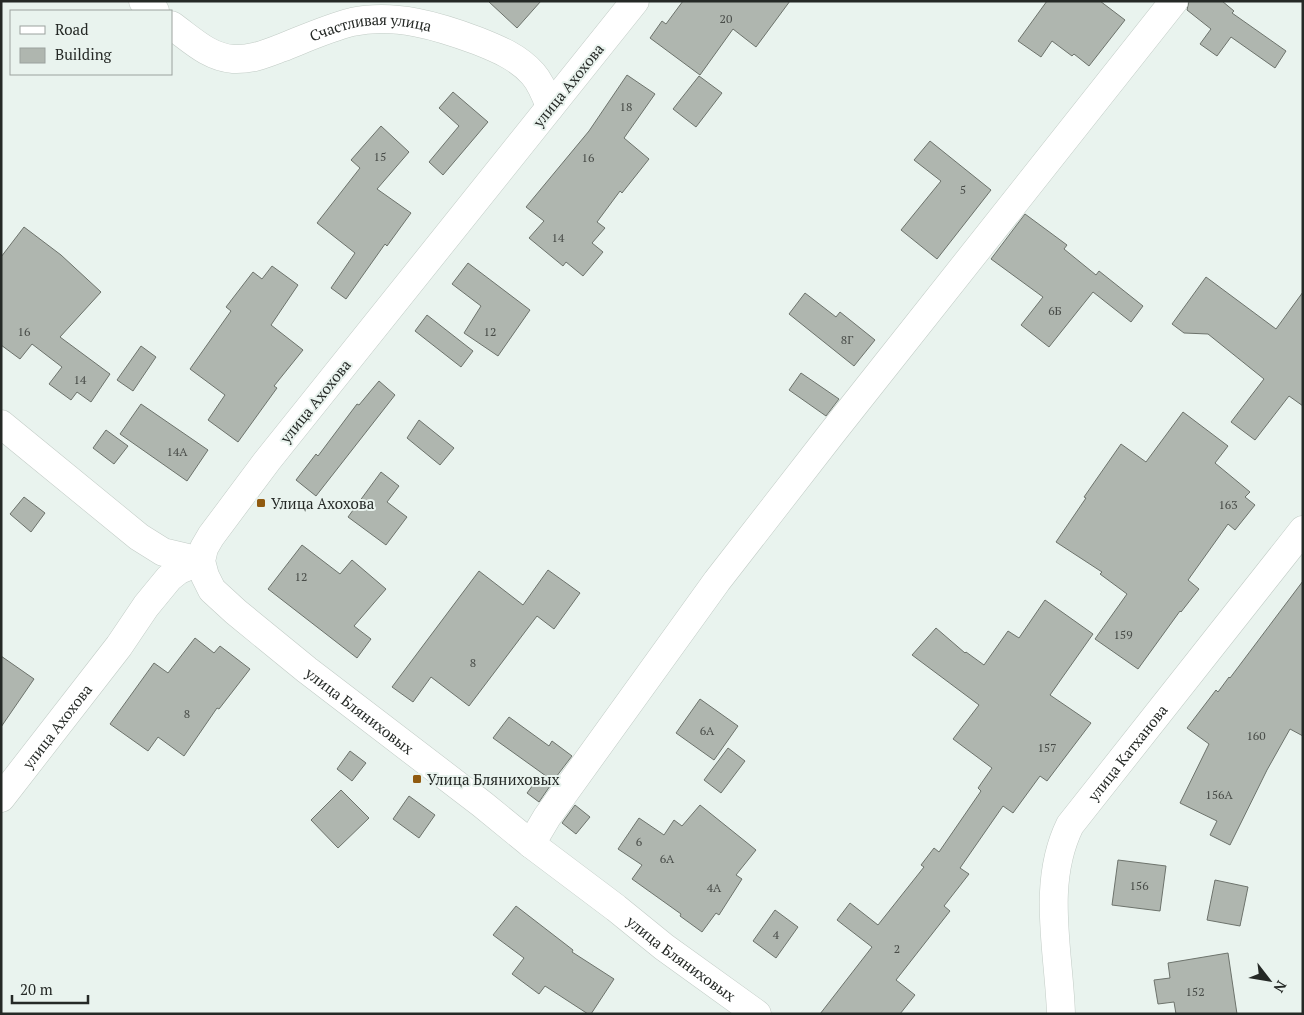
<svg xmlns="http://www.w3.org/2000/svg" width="1304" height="1015" viewBox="0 0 1304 1015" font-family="'PT Serif',serif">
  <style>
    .building { fill: #afb6af; stroke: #6d736c }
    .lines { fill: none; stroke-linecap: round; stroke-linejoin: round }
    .minor-casing { stroke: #c2ccc6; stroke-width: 29 }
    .minor { stroke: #fff; stroke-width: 28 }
    .poi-dot { fill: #905a0f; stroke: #e9f3ee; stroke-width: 2 }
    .labels { text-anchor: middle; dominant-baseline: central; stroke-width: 4; stroke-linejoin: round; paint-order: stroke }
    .number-label { font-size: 12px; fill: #484c48 }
    .street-label { font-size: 15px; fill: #252926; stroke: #e9f3ee }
    .poi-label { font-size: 15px; fill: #252926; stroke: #e9f3ee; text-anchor: start }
  </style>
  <rect width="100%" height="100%" fill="#e9f3ee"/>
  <g class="building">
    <polygon points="488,1 541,1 517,28"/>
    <polygon points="683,1 790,1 756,47 733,29 700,75 650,38 662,21 666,24"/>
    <polygon points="1047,1 1100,1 1125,20 1089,66 1074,54 1072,56 1052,41 1041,57 1018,41"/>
    <polygon points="1189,1 1222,1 1234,11 1232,13 1286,51 1275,68 1231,37 1217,56 1200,44 1211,29 1187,10"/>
    <polygon points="627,75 655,94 624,138 649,159 622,193 620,191 597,222 605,228 592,243 603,252 583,276 566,262 563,266 529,238 544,221 526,207 589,131"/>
    <polygon points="699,76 722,93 696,127 673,109"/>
    <polygon points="453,92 488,122 443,175 429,162 459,126 439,108"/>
    <polygon points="381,126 409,152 377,189 411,213 387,246 385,244 346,299 331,288 355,253 317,223 360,168 351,160"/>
    <polygon points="930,141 991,190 937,259 901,230 941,181 914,160"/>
    <polygon points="1025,214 1067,245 1064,249 1096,275 1099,271 1143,306 1131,322 1093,292 1049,347 1021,325 1043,297 991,259"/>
    <polygon points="24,227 61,255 101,292 60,337 110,374 91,402 77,392 71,400 49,384 62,367 32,344 20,359 1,345 1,257"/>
    <polygon points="468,263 530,310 498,356 464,333 481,306 452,284"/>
    <polygon points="272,266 298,285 271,325 303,350 274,386 277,388 238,442 208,420 225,395 190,369 231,311 226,307 253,272 262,279"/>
    <polygon points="1206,277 1276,329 1303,292 1303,406 1289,396 1255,440 1231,422 1264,379 1208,334 1184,333 1172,324"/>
    <polygon points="805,293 836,317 840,312 875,340 854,366 789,314"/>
    <polygon points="427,315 473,351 461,367 415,331"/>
    <polygon points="141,346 156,357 133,391 117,380"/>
    <polygon points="801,373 839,399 826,416 789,390"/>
    <polygon points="379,381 395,395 316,496 296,480 316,454 318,456 357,404 359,405"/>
    <polygon points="141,404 208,450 187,481 120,434"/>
    <polygon points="1183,412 1228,446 1215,463 1250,492 1245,497 1255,505 1235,530 1228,524 1188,580 1199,589 1181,612 1180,611 1138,669 1095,639 1127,594 1100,574 1102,572 1056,542 1086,498 1084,497 1121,444 1146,462"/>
    <polygon points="419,420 454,448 440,465 407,438"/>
    <polygon points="106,430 128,446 114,464 93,448"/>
    <polygon points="381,472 399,486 387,502 407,517 386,545 348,517"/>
    <polygon points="24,497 45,513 31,532 10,514"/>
    <polygon points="302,545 340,574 352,560 386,589 354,626 371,639 357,658 268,589"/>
    <polygon points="548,570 580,593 554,629 537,616 469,706 431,677 413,702 392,687 479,571 523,605"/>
    <polygon points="1303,581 1303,736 1290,729 1267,770 1230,845 1210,835 1217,821 1180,803 1209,744 1187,728 1216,690 1218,692 1229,677 1230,678"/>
    <polygon points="1045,600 1093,634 1050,695 1091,723 1047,781 1040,776 1013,813 1003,806 960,868 969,874 944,906 950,911 896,980 915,995 900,1014 820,1014 872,947 837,920 850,903 878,925 924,867 921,865 934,848 939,852 981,791 978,788 992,768 953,739 979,705 912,655 936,628 965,653 966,652 984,665 1008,631 1019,638"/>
    <polygon points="195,638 214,653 220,646 250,669 219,709 217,708 184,756 158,737 148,751 110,724 154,663 168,673"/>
    <polygon points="1,656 34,679 1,727"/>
    <polygon points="700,699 738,726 714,760 676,733"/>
    <polygon points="509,717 549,746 552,741 572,756 553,781 493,738"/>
    <polygon points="728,748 745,761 721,793 704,780"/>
    <polygon points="350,751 366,763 352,781 337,769"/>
    <polygon points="539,777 550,786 539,802 527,793"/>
    <polygon points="341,790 369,818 338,848 311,820"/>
    <polygon points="409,796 435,815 419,838 393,819"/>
    <polygon points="575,805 590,817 576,834 562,823"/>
    <polygon points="700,805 756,850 736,875 742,879 719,915 716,913 702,932 680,916 681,914 632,879 642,865 618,849 639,818 664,835 674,820 682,826"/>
    <polygon points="1118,860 1166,866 1160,911 1112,905"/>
    <polygon points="1215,880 1248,887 1240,926 1207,920"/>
    <polygon points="516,906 573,950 572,952 614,979 591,1014 588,1014 545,986 539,994 512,974 524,958 493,935"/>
    <polygon points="775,910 798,927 776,958 753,941"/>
    <polygon points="1228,953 1237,1014 1176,1014 1174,1002 1158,1004 1154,980 1170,978 1168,963"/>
  </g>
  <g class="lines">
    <g class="minor-casing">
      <g id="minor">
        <polyline points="143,1 155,11"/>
        <path id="s1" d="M 635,1 L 267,461 L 211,536 L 204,548 L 201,561 L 205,576 L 212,590 L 236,612 L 307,670 L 482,804 L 531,844 L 616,908 L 664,947 L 757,1014"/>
        <path id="s2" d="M 171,25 C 191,39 208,57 233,59 C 251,60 265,54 281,48 C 304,39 328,28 352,22 C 395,13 438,26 478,41 C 498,49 518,57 533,74 C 541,83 546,96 550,107"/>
        <polyline points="1,424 139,537 163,552 201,561"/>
        <path id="s3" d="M 1,798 L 119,646 L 146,606 L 169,578 L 179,570 L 201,561"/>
        <polyline points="531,844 547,817 717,581 832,433 1174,1"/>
        <path id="s4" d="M 1061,1014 C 1059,951 1041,884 1070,825 L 1303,530"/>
      </g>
    </g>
    <use href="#minor" class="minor"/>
  </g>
  <g class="poi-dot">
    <rect x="256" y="498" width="10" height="10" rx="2.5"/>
    <rect x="412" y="774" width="10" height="10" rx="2.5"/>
  </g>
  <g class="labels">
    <g class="number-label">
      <text x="726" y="18">20</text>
      <text x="626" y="106">18</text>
      <text x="380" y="156">15</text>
      <text x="588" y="157">16</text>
      <text x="963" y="189">5</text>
      <text x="558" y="237">14</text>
      <text x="1055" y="310">6Б</text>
      <text x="24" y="331">16</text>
      <text x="490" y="331">12</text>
      <text x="847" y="339">8Г</text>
      <text x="80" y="379">14</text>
      <text x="177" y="451">14А</text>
      <text x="1228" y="504">163</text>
      <text x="301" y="576">12</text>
      <text x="1123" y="634">159</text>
      <text x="473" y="662">8</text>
      <text x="187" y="713">8</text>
      <text x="707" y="730">6А</text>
      <text x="1256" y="735">160</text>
      <text x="1047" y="747">157</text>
      <text x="1219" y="794">156А</text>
      <text x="639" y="841">6</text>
      <text x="667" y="858">6А</text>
      <text x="1139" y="885">156</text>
      <text x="714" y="887">4А</text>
      <text x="776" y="934">4</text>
      <text x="897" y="948">2</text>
      <text x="1195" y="991">152</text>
    </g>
    <g class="street-label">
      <text stroke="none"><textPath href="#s2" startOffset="215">Счастливая улица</textPath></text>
      <text transform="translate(568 85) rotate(-51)">улица Ахохова</text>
      <text transform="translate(315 401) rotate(-51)">улица Ахохова</text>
      <text stroke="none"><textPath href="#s1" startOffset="932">улица Бляниховых</textPath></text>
      <text stroke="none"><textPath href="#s3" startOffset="91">улица Ахохова</textPath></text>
      <text stroke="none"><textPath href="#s4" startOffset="284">улица Катханова</textPath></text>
      <text stroke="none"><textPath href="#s1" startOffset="1338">улица Бляниховых</textPath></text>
    </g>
    <g class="poi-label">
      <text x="271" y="503">Улица Ахохова</text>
      <text x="427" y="779">Улица Бляниховых</text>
    </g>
  </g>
  <rect width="1304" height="1015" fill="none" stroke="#252926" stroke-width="5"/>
  <rect x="10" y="10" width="162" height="65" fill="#e9f3ee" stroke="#9ba29e"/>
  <rect x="20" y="26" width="25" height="8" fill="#ffffff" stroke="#9ba29e"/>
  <text x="55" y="35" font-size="15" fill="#252926">Road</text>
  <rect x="20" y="48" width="25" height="15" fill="#afb6af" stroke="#9ba29e"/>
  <text x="55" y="60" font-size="15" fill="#252926">Building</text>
  <g transform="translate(1269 980) rotate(121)" stroke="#e9f3ee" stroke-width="4" paint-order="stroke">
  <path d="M0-4L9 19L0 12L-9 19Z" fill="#252926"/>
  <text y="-8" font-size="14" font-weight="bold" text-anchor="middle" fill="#252926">N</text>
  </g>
  <path d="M12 995v8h76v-8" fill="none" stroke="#252926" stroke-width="2.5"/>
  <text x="20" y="995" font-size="15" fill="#252926" stroke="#e9f3ee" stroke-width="4" paint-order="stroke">20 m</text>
</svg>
